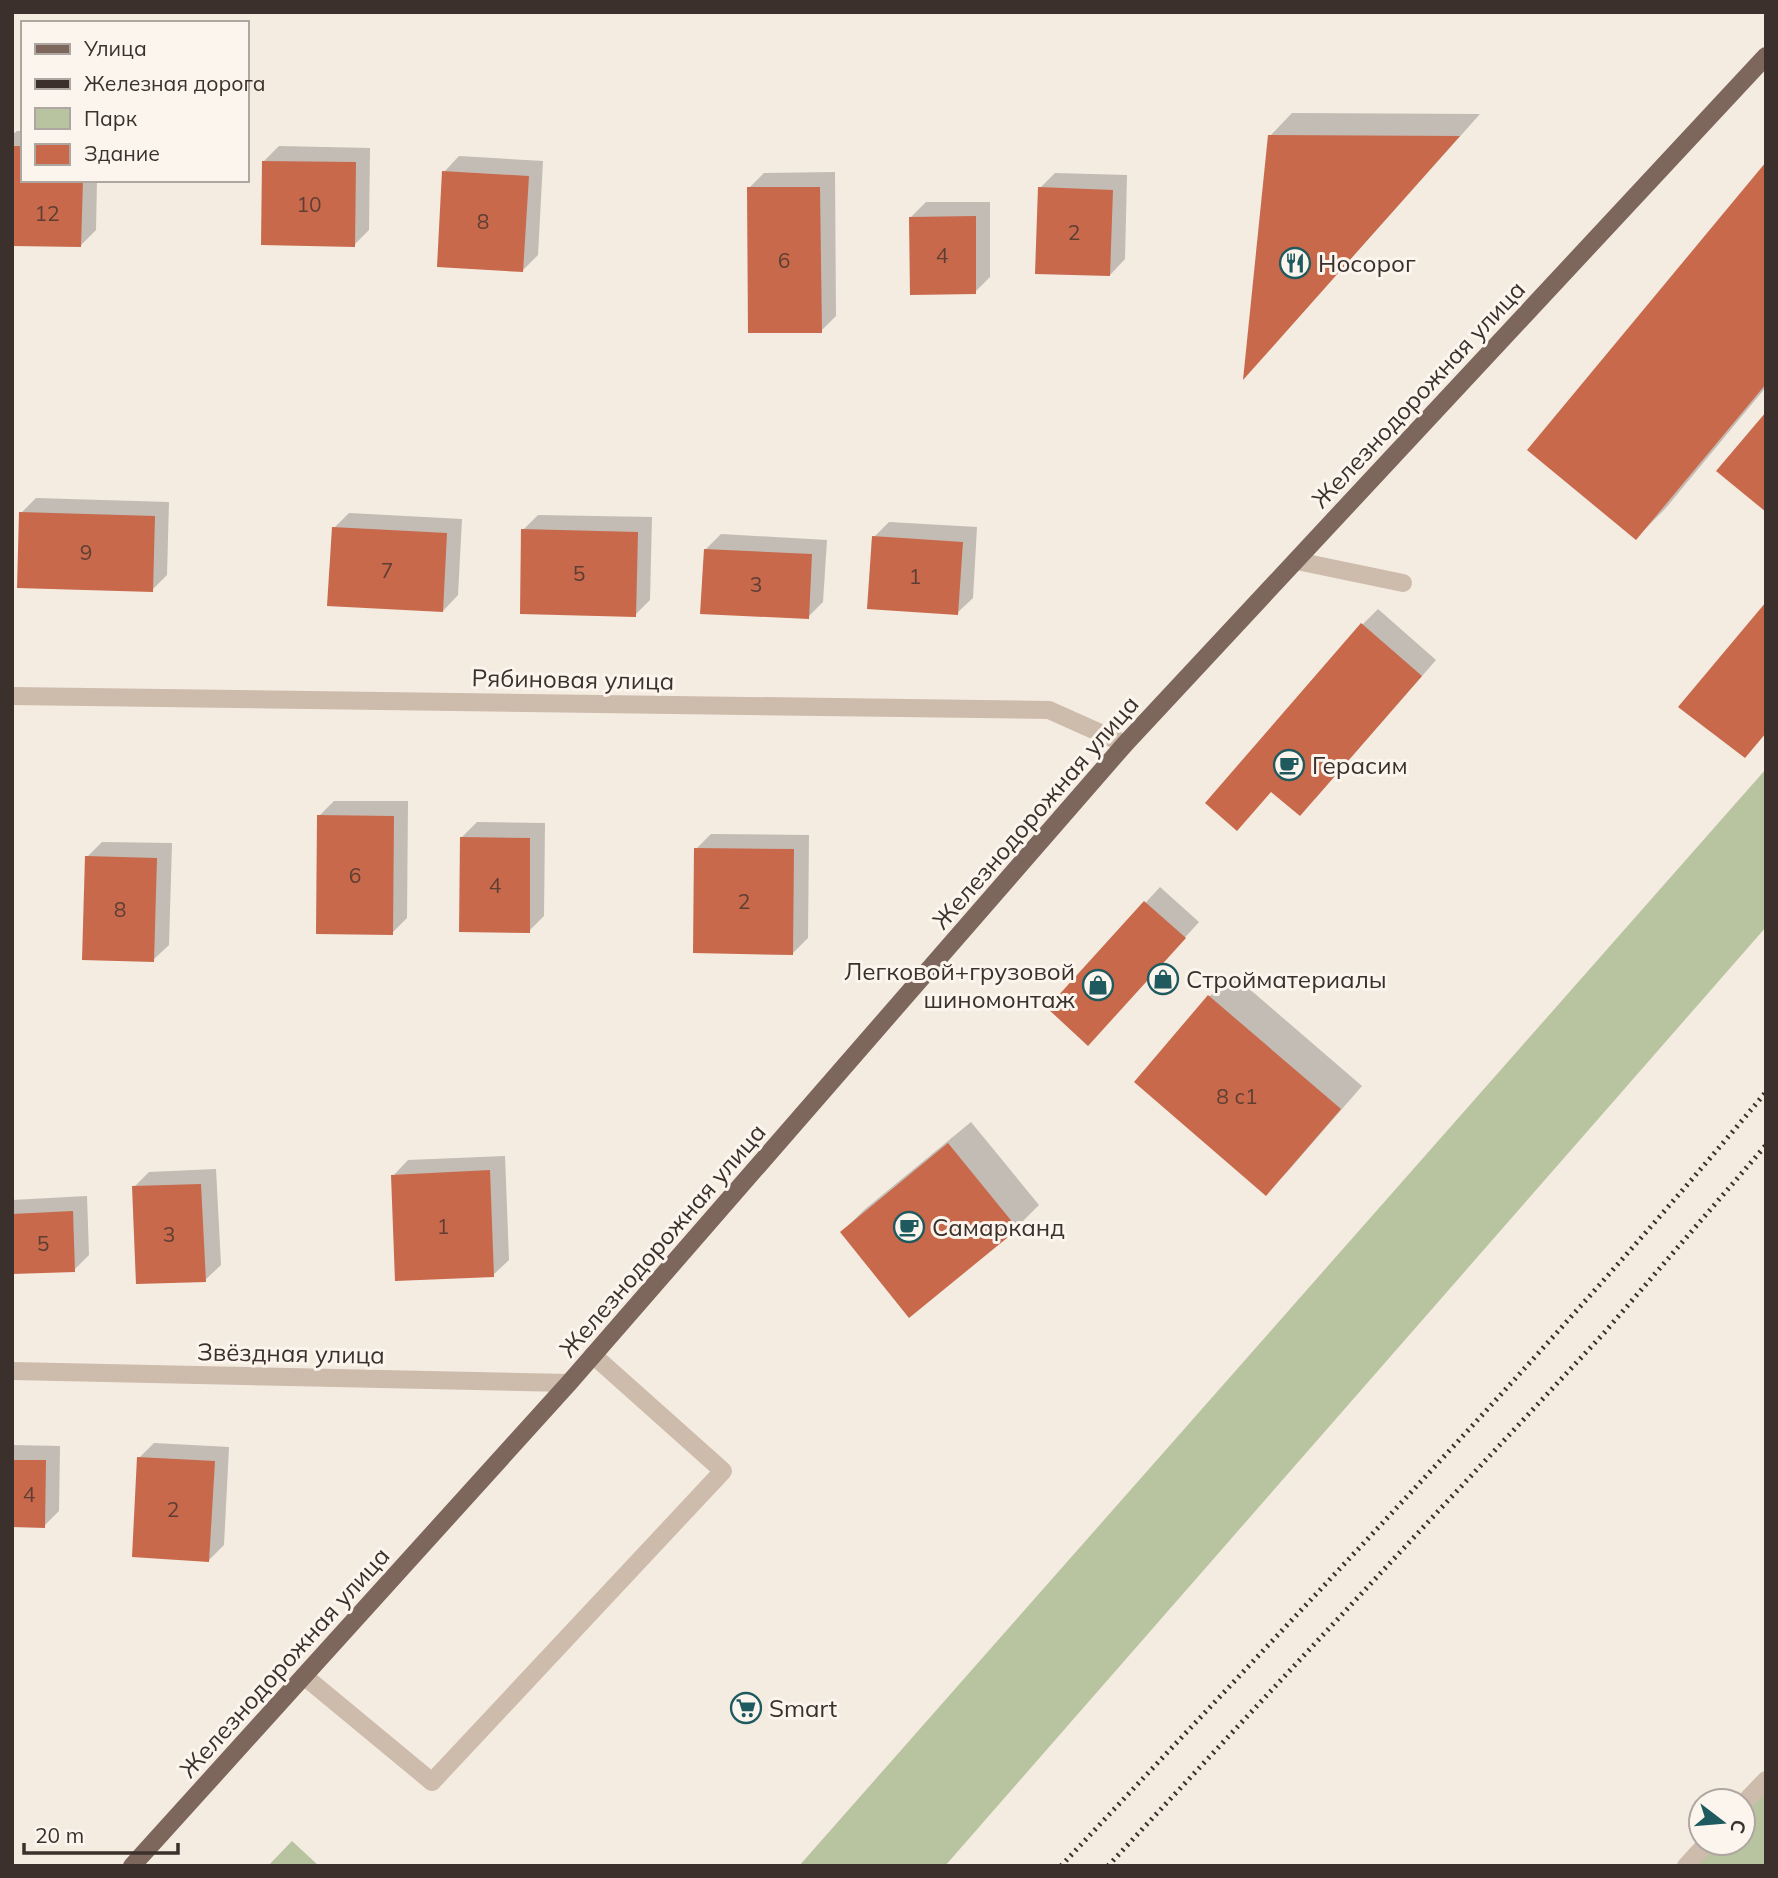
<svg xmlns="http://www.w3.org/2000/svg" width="1778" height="1878" viewBox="0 0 1778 1878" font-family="Mulish,sans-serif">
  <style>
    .green { fill: #b8c4a0 }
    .shadow { fill: #0003 }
    .building { fill: #c8694b }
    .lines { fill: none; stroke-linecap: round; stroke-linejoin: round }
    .minor { stroke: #cdbbac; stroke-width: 18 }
    .major { stroke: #7d675c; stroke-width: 18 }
    .rail { stroke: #3b302b; stroke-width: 5; stroke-dasharray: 2 5; stroke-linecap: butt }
    .labels { text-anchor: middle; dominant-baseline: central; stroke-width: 6; stroke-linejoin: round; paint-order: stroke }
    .number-label { font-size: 21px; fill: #5e3e33 }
    .poi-label { font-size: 24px; fill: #3b302b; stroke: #fbf5ee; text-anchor: start }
    .street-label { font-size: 24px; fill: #3b302b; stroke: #fbf5ee }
  </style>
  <rect width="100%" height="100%" fill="#f4ebe1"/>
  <g class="green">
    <polygon points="1766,769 1766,927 945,1866 799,1866"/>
    <polygon points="1766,1779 1766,1866 1685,1866 1706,1843 1743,1843 1743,1804"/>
    <polygon points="292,1841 319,1866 268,1866"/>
  </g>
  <g class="shadow">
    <polygon points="1292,113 1480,114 1265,355 1245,375 1270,136"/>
    <polygon points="17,131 23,131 23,180 97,180 96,230 81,245 12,244 12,135"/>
    <polygon points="279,146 370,148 369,230 354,245 264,161"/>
    <polygon points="459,156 543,161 538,255 523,270 444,172"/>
    <polygon points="1766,165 1766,387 1665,509 1636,538"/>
    <polygon points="835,172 836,316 821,331 749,188 764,173"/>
    <polygon points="1055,173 1127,175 1125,259 1110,275 1040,188"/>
    <polygon points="926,202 990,202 990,277 975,292 911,217"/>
    <polygon points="36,498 169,502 167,575 152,590 21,513"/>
    <polygon points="349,513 462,519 458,595 443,611 334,528"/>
    <polygon points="538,515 652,517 650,600 635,615 523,530"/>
    <polygon points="889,522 977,527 973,598 957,613 874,537"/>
    <polygon points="721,534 827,540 823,602 808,617 706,549"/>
    <polygon points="1378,609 1436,660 1315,799 1272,790 1207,803 1363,624"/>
    <polygon points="334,801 408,801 407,918 392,933 319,816"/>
    <polygon points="477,822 545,823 544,916 529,931 461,838"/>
    <polygon points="711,834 809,835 808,938 793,953 696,849"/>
    <polygon points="102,842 172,843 169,945 153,960 87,857"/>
    <polygon points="1160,887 1199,922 1103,1028 1049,1008"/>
    <polygon points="1232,974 1362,1086 1288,1171 1266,1194 1136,1082 1210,996"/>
    <polygon points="971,1122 1039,1205 1017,1227 909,1315 842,1232 864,1210"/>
    <polygon points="505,1156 509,1260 493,1275 393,1176 408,1160"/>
    <polygon points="216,1169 221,1265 205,1280 134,1187 149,1172"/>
    <polygon points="87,1196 89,1255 74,1270 12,1273 12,1200"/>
    <polygon points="154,1443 229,1447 224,1545 209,1560 139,1458"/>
    <polygon points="12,1445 60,1446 59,1511 44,1526 12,1526"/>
  </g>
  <g class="building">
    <polygon points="1268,135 1460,136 1243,380"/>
    <polygon points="12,146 23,146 23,180 83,180 81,247 12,246"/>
    <polygon points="262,161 356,162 355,247 261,245"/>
    <polygon points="1766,162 1766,384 1636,540 1527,450"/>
    <polygon points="442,171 529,176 523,272 437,267"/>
    <polygon points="747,187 820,187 822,333 748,333"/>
    <polygon points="1038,187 1113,190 1110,276 1035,274"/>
    <polygon points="976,216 976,294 910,295 909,217"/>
    <polygon points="1766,412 1766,512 1716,471"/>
    <polygon points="19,512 155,516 153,592 17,588"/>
    <polygon points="332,527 447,533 443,612 327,606"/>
    <polygon points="521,529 638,532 636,617 520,614"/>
    <polygon points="872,536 963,542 958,615 867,609"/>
    <polygon points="704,549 812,554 809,619 700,614"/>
    <polygon points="1766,602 1766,733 1745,758 1678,707"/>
    <polygon points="1361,623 1422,676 1300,816 1271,792 1237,831 1205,803"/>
    <polygon points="317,815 394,816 393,935 316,934"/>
    <polygon points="460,837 530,838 530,933 459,932"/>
    <polygon points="694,848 794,849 793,955 693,953"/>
    <polygon points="85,856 157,858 154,962 82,960"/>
    <polygon points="1144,901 1186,938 1088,1046 1047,1008"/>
    <polygon points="1208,995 1341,1109 1266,1196 1134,1082"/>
    <polygon points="948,1143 1018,1229 909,1318 840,1232"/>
    <polygon points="490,1170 494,1277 395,1281 391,1175"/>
    <polygon points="201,1184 206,1282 136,1284 132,1186"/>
    <polygon points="73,1211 75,1272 12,1274 12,1214"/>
    <polygon points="137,1457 215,1461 209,1562 132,1557"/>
    <polygon points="12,1460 46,1460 45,1528 12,1527"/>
  </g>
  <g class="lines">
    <g class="minor">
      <polyline points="1297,561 1403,583"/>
      <polyline points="12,696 1049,710 1125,744"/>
      <polyline points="12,1371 569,1383"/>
      <polyline points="304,1676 432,1782 723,1471 593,1355"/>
      <polyline points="1743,1804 1766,1780"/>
      <polyline points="1686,1866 1707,1843"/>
    </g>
    <polyline class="major" points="132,1866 569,1383 1125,744 1766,56"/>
    <g class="rail">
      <path d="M 1061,1866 C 1299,1611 1542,1360 1766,1092"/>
      <polyline points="1108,1866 1604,1333 1766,1145"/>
    </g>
  </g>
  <defs>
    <g id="restaurant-ring" transform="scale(1.575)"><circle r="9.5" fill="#fbf5ee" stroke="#1f5a5e" stroke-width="1.5"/><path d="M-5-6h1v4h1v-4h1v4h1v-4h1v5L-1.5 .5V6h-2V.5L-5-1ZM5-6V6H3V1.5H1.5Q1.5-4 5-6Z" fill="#1f5a5e"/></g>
    <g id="cafe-ring" transform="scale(1.575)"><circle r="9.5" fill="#fbf5ee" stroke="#1f5a5e" stroke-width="1.5"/><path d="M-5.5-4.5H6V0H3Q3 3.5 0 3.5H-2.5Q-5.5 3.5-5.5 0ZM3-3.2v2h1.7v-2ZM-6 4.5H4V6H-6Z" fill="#1f5a5e"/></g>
    <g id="shop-ring" transform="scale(1.575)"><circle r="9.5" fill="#fbf5ee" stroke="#1f5a5e" stroke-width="1.5"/><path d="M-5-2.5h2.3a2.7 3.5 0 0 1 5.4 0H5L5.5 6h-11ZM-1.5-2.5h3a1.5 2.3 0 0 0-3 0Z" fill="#1f5a5e"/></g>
    <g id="supermarket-ring" transform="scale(1.575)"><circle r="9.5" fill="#fbf5ee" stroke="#1f5a5e" stroke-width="1.5"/><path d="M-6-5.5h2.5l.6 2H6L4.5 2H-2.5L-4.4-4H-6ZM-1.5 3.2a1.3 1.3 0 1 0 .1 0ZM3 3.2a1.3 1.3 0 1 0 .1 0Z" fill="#1f5a5e"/></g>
  </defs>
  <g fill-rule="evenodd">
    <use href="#restaurant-ring" x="1295" y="263"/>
    <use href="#cafe-ring" x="1289" y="765"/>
    <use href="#shop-ring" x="1163" y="979"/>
    <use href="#shop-ring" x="1098" y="985"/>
    <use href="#cafe-ring" x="909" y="1227"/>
    <use href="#supermarket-ring" x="746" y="1708"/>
  </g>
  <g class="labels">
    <g class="number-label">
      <text x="309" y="204">10</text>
      <text x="47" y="213">12</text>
      <text x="483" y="221">8</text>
      <text x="1074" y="232">2</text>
      <text x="942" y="255">4</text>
      <text x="784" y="260">6</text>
      <text x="86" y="552">9</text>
      <text x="387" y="570">7</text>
      <text x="579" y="573">5</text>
      <text x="915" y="576">1</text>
      <text x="756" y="584">3</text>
      <text x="355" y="875">6</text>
      <text x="495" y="885">4</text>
      <text x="744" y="901">2</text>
      <text x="120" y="909">8</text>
      <text x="1237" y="1096">8 с1</text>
      <text x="443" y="1226">1</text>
      <text x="169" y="1234">3</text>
      <text x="43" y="1243">5</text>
      <text x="29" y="1494">4</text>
      <text x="173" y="1509">2</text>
    </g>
    <g class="poi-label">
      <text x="1318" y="263">Носорог</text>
      <text x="1312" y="765">Герасим</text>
      <text x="1075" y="971" text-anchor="end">Легковой+грузовой<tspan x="1075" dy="28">шиномонтаж</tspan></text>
      <text x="1186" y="979">Стройматериалы</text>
      <text x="932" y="1227">Самарканд</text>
      <text x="769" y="1708">Smart</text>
    </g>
    <g class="street-label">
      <text transform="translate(1418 394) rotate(-47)">Железнодорожная улица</text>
      <text transform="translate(573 679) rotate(1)">Рябиновая улица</text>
      <text transform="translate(1035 812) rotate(-49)">Железнодорожная улица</text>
      <text transform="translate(662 1240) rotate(-49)">Железнодорожная улица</text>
      <text transform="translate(291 1353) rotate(1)">Звёздная улица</text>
      <text transform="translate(284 1662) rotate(-48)">Железнодорожная улица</text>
    </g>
  </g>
  <rect width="1778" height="1878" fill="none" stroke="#3b302b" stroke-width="28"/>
  <rect x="21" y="21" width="228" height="161" fill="#fbf5ee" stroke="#aea6a0" stroke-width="2"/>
  <rect x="35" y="44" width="35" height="10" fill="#7d675c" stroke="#aea6a0" stroke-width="2"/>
  <text x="84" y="56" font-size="21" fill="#3b302b">Улица</text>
  <rect x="35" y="79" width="35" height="10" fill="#3b302b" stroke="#aea6a0" stroke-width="2"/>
  <text x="84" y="91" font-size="21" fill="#3b302b">Железная дорога</text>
  <rect x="35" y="108" width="35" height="21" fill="#b8c4a0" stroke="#aea6a0" stroke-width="2"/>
  <text x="84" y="126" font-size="21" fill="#3b302b">Парк</text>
  <rect x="35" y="144" width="35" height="21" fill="#c8694b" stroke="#aea6a0" stroke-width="2"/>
  <text x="84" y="161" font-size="21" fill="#3b302b">Здание</text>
  <g transform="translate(1722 1822) rotate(106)"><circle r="33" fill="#fbf5ee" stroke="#aea6a0" stroke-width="2"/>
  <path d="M0-5L12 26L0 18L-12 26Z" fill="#1f5a5e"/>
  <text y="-10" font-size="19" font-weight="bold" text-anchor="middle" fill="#3b302b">С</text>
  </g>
  <path d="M24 1843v10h154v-10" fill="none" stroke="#3b302b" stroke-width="3.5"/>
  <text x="35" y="1843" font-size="21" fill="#3b302b" stroke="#fbf5ee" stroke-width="5" paint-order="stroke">20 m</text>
</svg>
